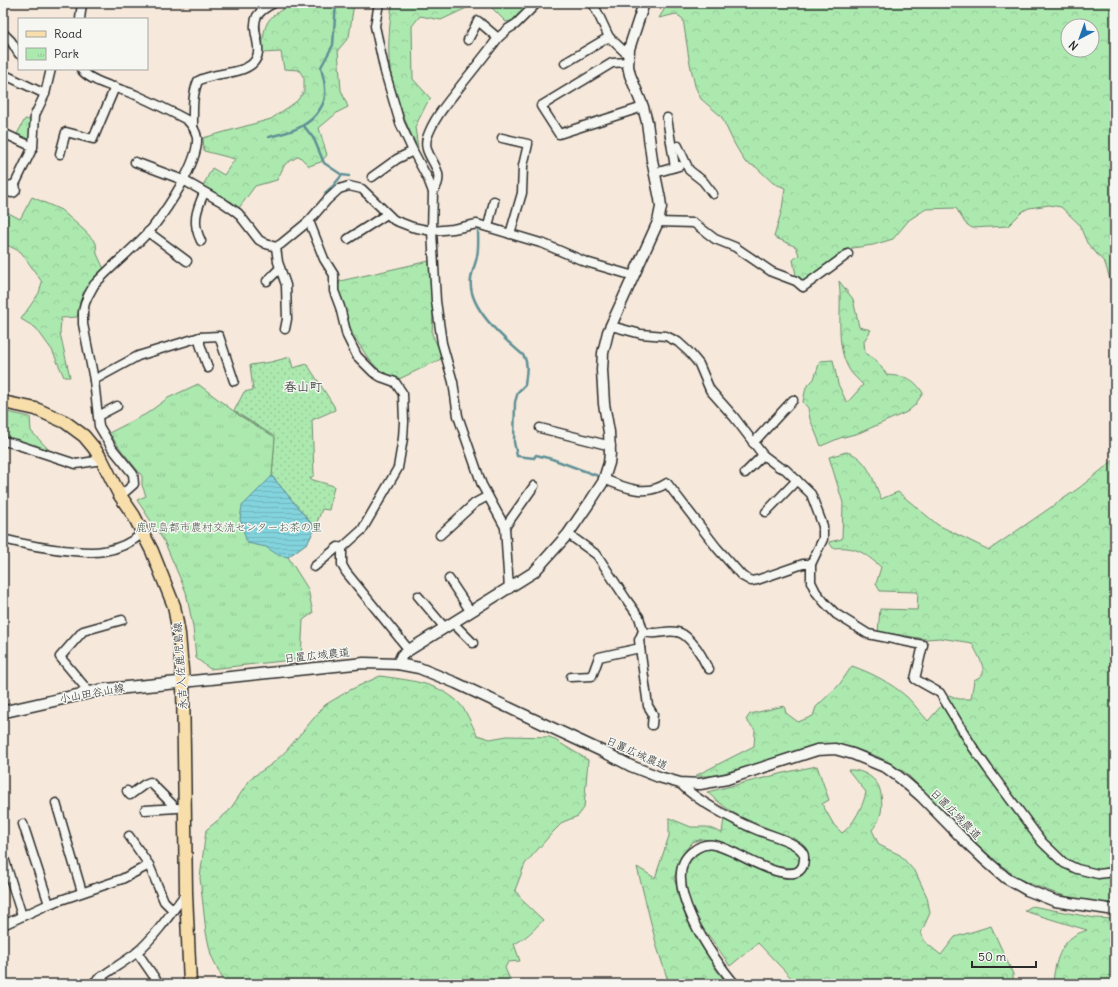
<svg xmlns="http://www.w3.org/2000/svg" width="1118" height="987" viewBox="0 0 1118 987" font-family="Delius,'Klee One',sans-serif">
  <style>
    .grass { fill: url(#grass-dots); stroke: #6c8a6d }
    .forest { fill: url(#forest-crowns); stroke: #6c8a6d; fill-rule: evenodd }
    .park { fill: url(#park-tufts); stroke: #6c8a6d }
    .water { fill: url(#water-rules); stroke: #609096 }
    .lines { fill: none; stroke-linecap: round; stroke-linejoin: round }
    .stream { stroke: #609096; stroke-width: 2.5 }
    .minor-casing { stroke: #2b2b2b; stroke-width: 11 }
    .tertiary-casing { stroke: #2b2b2b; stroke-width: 13 }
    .secondary-casing { stroke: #2b2b2b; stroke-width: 14 }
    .primary-casing { stroke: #2b2b2b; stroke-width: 15 }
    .minor { stroke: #f6f6f2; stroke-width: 8 }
    .tertiary { stroke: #f6f6f2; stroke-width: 10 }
    .secondary { stroke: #f6f6f2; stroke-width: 11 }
    .primary { stroke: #f8deab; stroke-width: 12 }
    .labels { text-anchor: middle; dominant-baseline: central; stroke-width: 3; stroke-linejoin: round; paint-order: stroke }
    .park-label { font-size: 11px; fill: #4b5a4c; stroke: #f6f6f2 }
    .street-label { font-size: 11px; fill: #2b2b2b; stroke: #f6f6f2 }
    .quarter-label { font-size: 13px; fill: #2b2b2b; stroke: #f6f6f2 }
  </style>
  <defs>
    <pattern id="grass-dots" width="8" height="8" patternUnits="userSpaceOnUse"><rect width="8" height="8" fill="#ace9af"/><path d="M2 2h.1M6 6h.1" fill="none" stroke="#94c897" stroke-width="1.8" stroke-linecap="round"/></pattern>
    <pattern id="forest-crowns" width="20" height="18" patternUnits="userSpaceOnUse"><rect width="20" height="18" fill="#ace9af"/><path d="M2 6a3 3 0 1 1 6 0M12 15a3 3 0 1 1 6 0" fill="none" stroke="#94c897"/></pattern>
    <pattern id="park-tufts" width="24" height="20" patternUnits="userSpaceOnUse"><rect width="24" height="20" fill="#ace9af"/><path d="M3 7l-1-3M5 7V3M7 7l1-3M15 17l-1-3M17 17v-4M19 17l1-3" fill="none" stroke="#94c897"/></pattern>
    <pattern id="water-rules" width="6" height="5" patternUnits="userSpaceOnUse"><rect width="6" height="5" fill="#83d3dd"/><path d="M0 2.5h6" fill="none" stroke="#71b5be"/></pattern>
  </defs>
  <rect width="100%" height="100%" fill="#f6e9db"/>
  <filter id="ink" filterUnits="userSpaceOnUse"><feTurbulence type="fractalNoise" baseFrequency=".025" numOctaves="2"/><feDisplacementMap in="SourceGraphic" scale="8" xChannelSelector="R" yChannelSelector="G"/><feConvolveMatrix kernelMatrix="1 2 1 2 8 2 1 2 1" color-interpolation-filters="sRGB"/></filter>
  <g filter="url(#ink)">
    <polygon class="grass" points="290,357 293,368 307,364 334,406 335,410 312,420 314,475 310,479 334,486 329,510 322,509 315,528 272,476 275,437 234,411 244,392 253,390 250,365 271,362"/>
    <g class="forest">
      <path d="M 294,3 L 354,3 L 349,37 L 338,50 L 341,90 L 348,107 L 338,112 L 319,128 L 327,155 L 321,162 L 309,166 L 299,156 L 285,164 L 277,180 L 255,186 L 239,208 L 232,202 L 202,188 L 212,168 L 224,175 L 235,159 L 204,151 L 203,138 L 271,119 L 297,101 L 304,91 L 304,78 L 299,70 L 284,69 L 281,52 L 262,53 C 264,20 266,18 294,3 Z"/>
      <path d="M 392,3 L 530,3 L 516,20 L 506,22 L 489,5 L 475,4 L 441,20 L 420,16 L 412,26 L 413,79 L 431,99 L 427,103 L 415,127 L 418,148 C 405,123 395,96 390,68 C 387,48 390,23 392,3 Z"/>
      <path d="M 668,3 L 1115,3 L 1115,289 L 1112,286 L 1105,263 L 1087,243 L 1079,224 L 1061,207 L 1049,205 L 1029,208 L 1023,211 L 1008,226 L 972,228 L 965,223 L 956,208 L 926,209 L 909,220 L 893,239 L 873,245 L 846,249 L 803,284 L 796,275 L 793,260 L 799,255 L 796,247 L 774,237 L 782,209 L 785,188 L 773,183 L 756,167 L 745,162 L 734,143 L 721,116 L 701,99 L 695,86 L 689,59 L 683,19 L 676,14 L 659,18 ZM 1068,26 L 1092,26 L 1092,50 L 1068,50 Z"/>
      <polygon points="32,197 61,210 85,231 96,243 97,254 104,269 83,294 77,317 61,318 60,333 70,377 64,377 52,350 36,328 21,319 39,293 42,282 21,252 3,243 3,210 20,219"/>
      <polygon points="429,261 433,314 432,334 440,351 441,359 397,380 379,370 368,358 353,335 337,290 340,281"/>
      <path d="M 839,281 L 853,299 L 859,327 L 871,330 L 864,341 L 865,353 L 876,360 L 887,375 C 905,377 912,376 923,393 L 915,405 L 907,412 L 859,433 L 840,438 L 821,446 L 810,419 L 808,408 L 803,402 L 806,387 L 814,379 L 820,361 L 833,360 L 838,384 L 847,403 L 863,385 C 859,380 852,375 849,369 C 834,343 843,310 839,281 Z"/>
      <polygon points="3,411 30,417 31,431 51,452 3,438"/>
      <path d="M 846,452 C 867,456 874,481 881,499 L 898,492 L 938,525 L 989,550 L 1079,488 L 1115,459 L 1115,905 L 1081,901 L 1052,892 L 1021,880 L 996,862 L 958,827 L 927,794 L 906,773 L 879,757 L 856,749 L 835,744 L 808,747 L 743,768 L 713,776 L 695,776 L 754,746 L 755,730 L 746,720 L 750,714 L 784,706 L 786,713 L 798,722 L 813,716 L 816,707 L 839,685 L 852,666 C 872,673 891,683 907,697 C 914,704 921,713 928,721 L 942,705 L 949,695 L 959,699 L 971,699 L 974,680 C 976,679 980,677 982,675 C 987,669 975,650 972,643 L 940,638 L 926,639 L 878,632 L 880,609 L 917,610 L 918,592 L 880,591 L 876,584 L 881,567 C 864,553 857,546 833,548 L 829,542 L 842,539 L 843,503 L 829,457 Z"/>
      <path d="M 380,676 C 407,680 435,682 456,700 C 466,709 471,723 477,735 L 490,739 L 507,736 L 550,737 L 588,760 L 584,808 L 578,816 L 563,822 L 552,833 L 525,864 L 515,890 L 523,901 L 543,920 C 535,929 525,939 514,944 L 520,961 L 508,962 L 505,968 L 512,984 L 225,984 L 211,955 L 206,932 L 200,878 L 206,830 L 229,811 L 251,778 L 272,764 L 286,751 L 325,705 L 350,690 Z"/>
      <path d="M 817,766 L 829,800 L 822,804 L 834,825 L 842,833 C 853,826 864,804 866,792 L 848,770 C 859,769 872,775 878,785 C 882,791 883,809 880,816 C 879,821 875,826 872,830 L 879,845 L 900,855 L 916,873 L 927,897 L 930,913 L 921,933 L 925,942 L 941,955 L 955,937 L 991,926 L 1013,974 L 1013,984 L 797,984 L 758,943 L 730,966 C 722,954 714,942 705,931 C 702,926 698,921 695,916 C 687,899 678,869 694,856 C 700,850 710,846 719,848 C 737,854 789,893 805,872 C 807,869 808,863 809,860 C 797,833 757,827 734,813 C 724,807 715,799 707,792 L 792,771 Z"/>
      <polygon points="669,818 691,827 707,827 722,833 724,818 753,833 792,847 799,854 800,862 794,868 773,866 717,841 702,839 693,842 688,847 680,860 674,879 697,938 717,971 728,984 669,984 657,947 637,867 655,878 669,836"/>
      <path d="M 1032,906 L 1095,918 L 1115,919 L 1115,984 L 1053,984 C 1054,967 1059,945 1075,935 C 1078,933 1083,932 1087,930 L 1024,911 Z"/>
    </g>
    <g class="park">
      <polygon points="25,119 31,120 31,138 27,141 16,136"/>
      <polygon points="198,384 240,416 275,437 272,476 315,528 308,542 288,557 308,589 313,613 303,620 301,659 210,669 196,658 193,627 186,592 164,541 137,500 146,496 142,485 142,476 122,451 109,433 146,414 168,398"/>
    </g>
    <polygon class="water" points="272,476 315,528 308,542 288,557 278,555 266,547 247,543 240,519 242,506"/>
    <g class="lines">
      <g class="stream">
        <polyline points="304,126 314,139 324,163 342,175 349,176"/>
        <path d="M 269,137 C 288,132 309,128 320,109 C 324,103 326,96 325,89 C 325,81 322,74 321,67 L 333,45 L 336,3"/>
        <polyline points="325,193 333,186 342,175"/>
        <path d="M 478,228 C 478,237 479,247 477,256 C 476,263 472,271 471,279 C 467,307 503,338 523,355 C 529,363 526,375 525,385 L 518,392 L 515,402 L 514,442 L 517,456 L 534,458 L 536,455 L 552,459 L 598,476"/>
      </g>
      <g class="minor-casing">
        <g id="minor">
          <polyline points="379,3 375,26 385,72 400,123 413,151 428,179 433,192 432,231 436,301 442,343 453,382 458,416 482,485 505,527 509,589"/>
          <polyline points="593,3 609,37 628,55"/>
          <polyline points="80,19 82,3"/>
          <polyline points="3,33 11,41 19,54"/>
          <polyline points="468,40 478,21 498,38"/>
          <polyline points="628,62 612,63 541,106 559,134 643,107"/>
          <polyline points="565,63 609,37"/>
          <path d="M 81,69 C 89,82 122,89 136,95 C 154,103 170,111 187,120 C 192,125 196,130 197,138 C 199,162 167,209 153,227 C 135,248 112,265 94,285 L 88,296 L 85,303 L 83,312 L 83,324 L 94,380 L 99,426 L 112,448 L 133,474 L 134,484 L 126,491 L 119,494"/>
          <polyline points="3,74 45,94"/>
          <polyline points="667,118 675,167"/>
          <path d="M 193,126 C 193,111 192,95 198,81 C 213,72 239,75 252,64 C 267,50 249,32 257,16 C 261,10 268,6 274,3"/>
          <polyline points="3,133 33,147 35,115 45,94 51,69"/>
          <polyline points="502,138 528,144 523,166 522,193 510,234"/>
          <polyline points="678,146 689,170 703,181 713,194"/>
          <polyline points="60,154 66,132 93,139 115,87"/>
          <polyline points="135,162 183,180 222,202 238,213 259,240 266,244 276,247 281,244 309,221 327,200 339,189 349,186 362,189 394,220 412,227 432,231 453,229 477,224 544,244 586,262 634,276"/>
          <polyline points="655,173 679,166"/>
          <polyline points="372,177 397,159 413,151"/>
          <circle cx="12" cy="189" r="4"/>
          <polyline points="14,186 33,147"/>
          <path d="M 433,192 C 450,169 421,158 427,138 C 434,117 449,101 462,84 C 474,69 486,54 498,38 L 508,29 L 516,24 L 537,3"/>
          <polyline points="309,221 324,259 334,275 334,291 340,307 347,336 357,356 373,372 381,377 395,382 403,394 404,422 403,438 398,468 362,530 342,548 342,565 346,572 409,650"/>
          <polyline points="658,222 694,223 715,239 735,247 772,272 796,281 803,287 848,254"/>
          <polyline points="488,227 494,201"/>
          <polyline points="148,232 187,261"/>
          <polyline points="348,239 387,214"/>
          <path d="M 201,241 C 192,223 196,211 204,193"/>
          <polyline points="276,247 278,262 286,285 287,319 285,329"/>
          <polyline points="267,281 280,268"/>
          <polyline points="611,326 641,334 666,336 678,342 689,352 699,364 710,390 734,417 763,455 779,467 785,469 811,494 823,526 823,539 811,564 811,582 816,592 825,603 836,614 868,634 923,645 915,679 940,693 972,746 988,769 1042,842 1064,863 1077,869 1098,874 1115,872"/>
          <polyline points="200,337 200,344 208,368"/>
          <polyline points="94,380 138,356 200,337 219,336 234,381"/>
          <polyline points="98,416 117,406"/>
          <polyline points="540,428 611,446"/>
          <polyline points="3,441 15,444 76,464 102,460"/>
          <polyline points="753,443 793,400"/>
          <polyline points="745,473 763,455"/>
          <path d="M 604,479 C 625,488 646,497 667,483 L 717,548 L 742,576 L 751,581 L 757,580 L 803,564 L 811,564"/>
          <polyline points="766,512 797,480"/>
          <polyline points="505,527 534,486"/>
          <polyline points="568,534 597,555 626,599 639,617 643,631 639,640 648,706 653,714 652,725"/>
          <polyline points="440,535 475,503 488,496"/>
          <path d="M 3,539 C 26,545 49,549 73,551 C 83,552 94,553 104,551 C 118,549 132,542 143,533"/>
          <polyline points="314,567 338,547 342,548"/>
          <polyline points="449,579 471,612"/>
          <polyline points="418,596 445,628"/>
          <polyline points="453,623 473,643"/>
          <path d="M 643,631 C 655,637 665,629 677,632 C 686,633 697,648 701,655 C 704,660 705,665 709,669"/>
          <polyline points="571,677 592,676 599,657 640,648"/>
          <polyline points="83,693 85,687 60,657 83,631 122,620"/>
          <path d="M 680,783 C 695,800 735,821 757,830 C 769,835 796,841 803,853 C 805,856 804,861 803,865 C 796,887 747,859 735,853 C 720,846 708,839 693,851 C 656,878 714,960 735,984"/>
          <polyline points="127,791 130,795 145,784 150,782 172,804 173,808"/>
          <polyline points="56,803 82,892"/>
          <polyline points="145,810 177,808"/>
          <polyline points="23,824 49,904"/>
          <polyline points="129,836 149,865"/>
          <polyline points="3,860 5,861 22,916"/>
          <polyline points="3,925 49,904 122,879 149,865 164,901 173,910"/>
          <polyline points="137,952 159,984"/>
          <path d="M 92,984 C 106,972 122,964 136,953 C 154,938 172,912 186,893"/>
        </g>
      </g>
      <g class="tertiary-casing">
        <g id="tertiary">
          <polyline points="398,664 402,655 409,650 534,572 568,534 592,499 603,482 609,463 610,453 609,432 604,404 602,370 603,353 608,332 658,222 661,207 660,199 652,160 647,122 643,107 630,75 628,66 629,49 644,3"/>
          <polyline points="183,682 364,663 398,664 419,668 456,683 608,754 631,766 659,777 680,783 700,784 727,779 817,750 835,749 853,754 887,768 899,777 921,796 962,838 984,859 1006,878 1027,890 1055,901 1115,910"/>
        </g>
      </g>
      <g class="secondary-casing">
        <polyline id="secondary" points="3,712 101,690 183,682"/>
      </g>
      <g class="primary-casing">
        <polyline id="primary" points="3,402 36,409 65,422 84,436 94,448 102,460 119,494 134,516 152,551 174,606 179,634 183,682 186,893 190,984"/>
      </g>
      <use href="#minor" class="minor"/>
      <use href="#tertiary" class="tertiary"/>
      <use href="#secondary" class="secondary"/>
      <use href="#primary" class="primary"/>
    </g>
  </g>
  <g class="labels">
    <g class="park-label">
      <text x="229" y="527">鹿児島都市農村交流センターお茶の里</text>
    </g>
    <g class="street-label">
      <text transform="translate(317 655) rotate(-6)">日置広域農道</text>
      <text transform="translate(180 666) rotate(-94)">永吉入佐鹿児島線</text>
      <text transform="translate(92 693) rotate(-10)">小山田谷山線</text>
      <text transform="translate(637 753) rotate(24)">日置広域農道</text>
      <text transform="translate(956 814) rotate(45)">日置広域農道</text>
    </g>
    <g class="quarter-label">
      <text x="303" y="386">春山町</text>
    </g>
  </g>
  <rect width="1118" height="987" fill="none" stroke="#f6f6f2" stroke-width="16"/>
  <rect x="8" y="8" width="1102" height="971" fill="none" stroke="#2b2b2b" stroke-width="1.5" filter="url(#ink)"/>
  <rect x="18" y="18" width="130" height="52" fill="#f6f6f2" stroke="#a5a5a2"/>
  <rect x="26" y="31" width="20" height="6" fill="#f8deab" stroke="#a5a5a2"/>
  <text x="54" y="38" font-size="12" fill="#2b2b2b">Road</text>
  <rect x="26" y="48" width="20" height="12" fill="url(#park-tufts)" stroke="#a5a5a2"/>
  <text x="54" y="58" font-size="12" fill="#2b2b2b">Park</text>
  <g transform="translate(1080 38) rotate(221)"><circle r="19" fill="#f6f6f2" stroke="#a5a5a2"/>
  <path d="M0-3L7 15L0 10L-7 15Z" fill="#1f6fb2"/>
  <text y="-6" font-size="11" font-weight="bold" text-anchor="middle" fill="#2b2b2b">N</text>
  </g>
  <path d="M972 961v6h64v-6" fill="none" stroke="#2b2b2b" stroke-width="2"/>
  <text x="978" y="961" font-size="12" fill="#2b2b2b" stroke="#f6f6f2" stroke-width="3" paint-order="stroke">50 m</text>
</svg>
